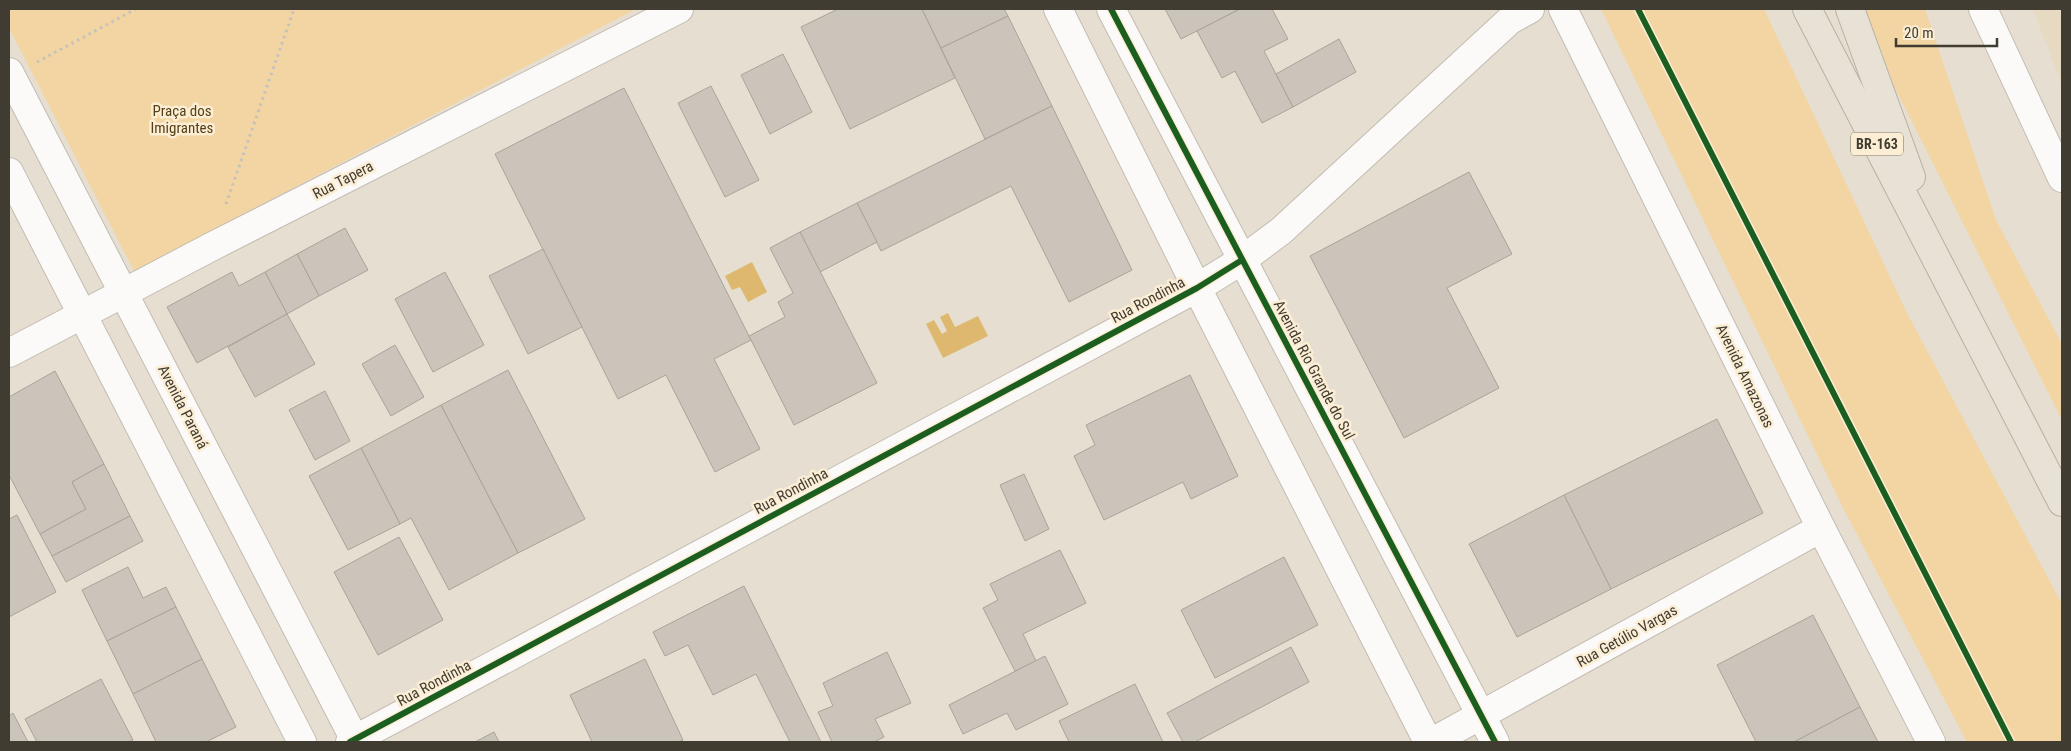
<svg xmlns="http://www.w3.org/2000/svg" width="2071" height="751" viewBox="0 0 2071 751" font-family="'Roboto Condensed',sans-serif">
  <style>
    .built { fill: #e7dac3 }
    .green { fill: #f2d5a2 }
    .water { fill: #deb86f }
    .building { fill: #cac4ba; stroke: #a9a398 }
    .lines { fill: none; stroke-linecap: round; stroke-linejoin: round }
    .minor-casing { stroke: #c3bcb2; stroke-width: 30 }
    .highway-casing { stroke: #b9b0a0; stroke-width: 30 }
    .path { stroke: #c5c2be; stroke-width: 3; stroke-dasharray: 2.5 4; stroke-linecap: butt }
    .minor { stroke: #fbfaf8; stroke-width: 28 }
    .highway { stroke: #e8e1d6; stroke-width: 28 }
    .cycleway-casing { stroke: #fceed5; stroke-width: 9 }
    .cycleway { stroke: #1b5e20; stroke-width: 6 }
    .labels { text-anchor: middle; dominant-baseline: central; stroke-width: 5; stroke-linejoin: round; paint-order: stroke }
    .shield { fill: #fceed5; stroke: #797163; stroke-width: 1 }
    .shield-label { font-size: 14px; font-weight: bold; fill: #413c32 }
    .park-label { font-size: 15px; fill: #543f16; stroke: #fceed5 }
    .street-label { font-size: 15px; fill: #413c32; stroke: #fceed5 }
  </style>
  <rect width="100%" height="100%" fill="#e6ded1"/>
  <polygon class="built" points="2033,9 2062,9 2062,85"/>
  <g class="green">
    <polygon points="9,9 636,9 134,271 9,28"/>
    <polygon points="1601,9 1764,9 1907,313 2062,604 2062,742 1967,742 1844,510"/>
    <polygon points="1866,9 1925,9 1996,220 2062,344 2062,420 1894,86"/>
  </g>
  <g class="water">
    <polygon points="752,262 767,292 748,302 740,287 732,290 725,276"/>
    <polygon points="948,313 955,327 978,316 988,336 943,358 926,324 934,320 942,334 947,331 940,317"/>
  </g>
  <g class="building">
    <polygon points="838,9 922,9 955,78 850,129 801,27"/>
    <polygon points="922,9 1004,9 1008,16 941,48"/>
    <polygon points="1165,9 1240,9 1181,39"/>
    <polygon points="1240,9 1272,9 1288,39 1264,51 1293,107 1262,123 1235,71 1222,78 1197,31"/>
    <polygon points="1008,16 1052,106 985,139 941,48"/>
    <polygon points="1339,39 1356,72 1293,107 1276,74"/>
    <polygon points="783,54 812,112 770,134 741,75"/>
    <polygon points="711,86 759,180 725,197 678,103"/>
    <polygon points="624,88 751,340 714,359 760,449 715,472 666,375 618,399 495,154"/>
    <polygon points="1052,106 1132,270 1069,302 1011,186 881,251 857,203"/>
    <polygon points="1469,172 1512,254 1447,288 1499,388 1404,438 1310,256"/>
    <polygon points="857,203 877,242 820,272 800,232"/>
    <polygon points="345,228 368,270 319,296 297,254"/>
    <polygon points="800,232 877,383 794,425 749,336 785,317 778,302 793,293 770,248"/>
    <polygon points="543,249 582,327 528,354 489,276"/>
    <polygon points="297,254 319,296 287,314 265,272"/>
    <polygon points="232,272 239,286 265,272 287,314 197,363 167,307"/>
    <polygon points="445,272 484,345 433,372 395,299"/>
    <polygon points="287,314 315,364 255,397 228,347"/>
    <polygon points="395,345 424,397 391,416 362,364"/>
    <polygon points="508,370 585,519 518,553 441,405"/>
    <polygon points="55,371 104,464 72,482 86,509 40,534 9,475 9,397"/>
    <polygon points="1190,375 1238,476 1191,499 1183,482 1104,520 1074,456 1095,445 1086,425"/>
    <polygon points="325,391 350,441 315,460 289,410"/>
    <polygon points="441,405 518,553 449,590 411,518 400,524 361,448"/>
    <polygon points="1717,419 1763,513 1611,589 1564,495"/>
    <polygon points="361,448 400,524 348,550 309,476"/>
    <polygon points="104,464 130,516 52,556 40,534 86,509 72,482"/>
    <polygon points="1024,474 1049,529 1025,541 1000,485"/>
    <polygon points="1564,495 1611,589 1517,637 1469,544"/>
    <polygon points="17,515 56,592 9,617 9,519"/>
    <polygon points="130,516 143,541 66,582 52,556"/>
    <polygon points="399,537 443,620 378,655 334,572"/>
    <polygon points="1060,550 1086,603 1023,634 1036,661 1015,671 983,608 998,600 990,584"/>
    <polygon points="1284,557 1318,625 1215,678 1181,610"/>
    <polygon points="128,567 143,598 166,587 176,607 107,641 82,590"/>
    <polygon points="744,586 821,742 790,742 756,674 713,695 688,645 665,656 653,632"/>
    <polygon points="176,607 202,659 133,694 107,641"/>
    <polygon points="1813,615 1860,707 1794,742 1756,742 1717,665"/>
    <polygon points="1291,647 1309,682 1195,742 1183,742 1167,713"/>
    <polygon points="887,652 911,703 875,719 884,737 874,742 832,742 818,712 833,706 823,683"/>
    <polygon points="1045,656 1068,704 1016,730 1007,713 963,734 949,705"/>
    <polygon points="202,659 236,727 206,742 156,742 133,694"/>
    <polygon points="645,659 683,740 678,742 592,742 570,695"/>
    <polygon points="101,679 133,740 128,742 37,742 25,719"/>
    <polygon points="1135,684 1163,742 1069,742 1059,721"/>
    <polygon points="1860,707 1878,742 1794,742"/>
    <polygon points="13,713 28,742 9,742 9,716"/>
    <polygon points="494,732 499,742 475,742"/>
  </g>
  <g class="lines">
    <g class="minor-casing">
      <g id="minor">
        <polyline points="1058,9 1197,288 1428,742"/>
        <polyline points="1111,9 1495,742"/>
        <polyline points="1563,9 1821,528 1931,742"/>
        <polyline points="1983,9 2062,178"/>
        <polyline points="9,72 356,742"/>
        <polyline points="9,172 302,742"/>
        <polyline points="9,353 211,247 679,9"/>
        <polyline points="350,742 1197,288 1242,260 1281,231 1510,20 1530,9"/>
        <polyline points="1432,742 1821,528"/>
      </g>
    </g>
    <g class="highway-casing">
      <g id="highway">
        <polyline points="1807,9 2062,502"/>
        <polyline points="1850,9 1911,177"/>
      </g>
    </g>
    <g class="path">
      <polyline points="37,62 136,9"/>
      <polyline points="226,204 294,9"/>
    </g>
    <use href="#minor" class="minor"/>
    <use href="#highway" class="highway"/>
    <g class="cycleway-casing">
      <g id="cycleway">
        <polyline points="1111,9 1495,742"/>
        <polyline points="1638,9 2011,742"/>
        <polyline points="350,742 1197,288 1242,260"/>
      </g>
    </g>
    <use href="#cycleway" class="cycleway"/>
  </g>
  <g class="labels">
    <rect class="shield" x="1851" y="132.5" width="52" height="23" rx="4"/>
    <g class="shield-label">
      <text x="1877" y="144">BR-163</text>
    </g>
    <g class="park-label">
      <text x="182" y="111">Praça dos<tspan x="182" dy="17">Imigrantes</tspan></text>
    </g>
    <g class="street-label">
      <text transform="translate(343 180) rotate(-27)">Rua Tapera</text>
      <text transform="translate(1148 300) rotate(-28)">Rua Rondinha</text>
      <text transform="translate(1314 370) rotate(62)">Avenida Rio Grande do Sul</text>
      <text transform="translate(1745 376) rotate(64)">Avenida Amazonas</text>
      <text transform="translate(183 407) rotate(63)">Avenida Paraná</text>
      <text transform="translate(791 491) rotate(-28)">Rua Rondinha</text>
      <text transform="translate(1627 636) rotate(-29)">Rua Getúlio Vargas</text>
      <text transform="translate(434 683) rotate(-28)">Rua Rondinha</text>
    </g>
  </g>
  <rect width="2071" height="751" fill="none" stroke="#413c32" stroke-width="20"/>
  <path d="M1896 38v8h101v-8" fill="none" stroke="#413c32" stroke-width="2.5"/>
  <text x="1904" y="38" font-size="15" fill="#413c32" stroke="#fceed5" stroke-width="4" paint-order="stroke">20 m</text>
</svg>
